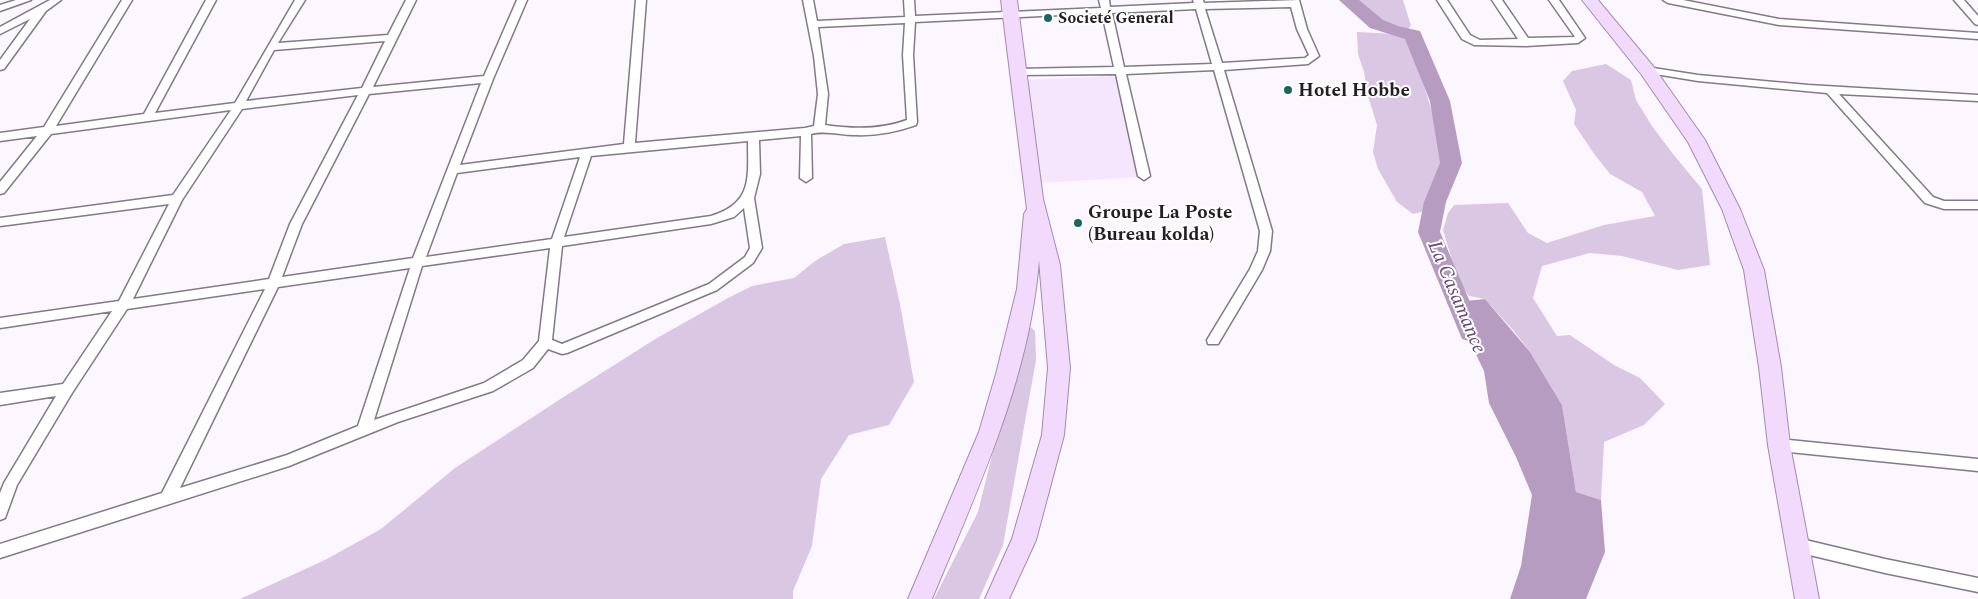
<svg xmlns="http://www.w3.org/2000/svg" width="1978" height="599" viewBox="0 0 1978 599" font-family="Spectral,serif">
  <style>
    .built { fill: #f5e6fd }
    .green { fill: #dac7e3 }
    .water { fill: #b59cc0 }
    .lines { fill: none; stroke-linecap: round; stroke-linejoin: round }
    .river { fill: #b59cc0; fill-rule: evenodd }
    .minor-casing { stroke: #837988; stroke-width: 3 }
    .primary-casing { stroke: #a489b0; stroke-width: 2 }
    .minor { fill: #fff; fill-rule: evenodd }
    .primary { fill: #f2dafd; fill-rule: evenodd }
    .poi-dot { fill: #186663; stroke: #fff; stroke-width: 2 }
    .labels { text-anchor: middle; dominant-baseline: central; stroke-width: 4; stroke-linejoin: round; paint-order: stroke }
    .far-poi-label { font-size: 16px; font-weight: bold; fill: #231f25; stroke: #fff; text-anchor: start }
    .poi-label { font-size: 19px; font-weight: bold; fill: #231f25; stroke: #fff; text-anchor: start }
    .water-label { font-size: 20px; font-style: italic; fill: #6a4779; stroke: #fff }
  </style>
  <rect width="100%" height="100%" fill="#fcf7fe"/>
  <polygon class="built" points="1116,76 1141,177 1039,183 1023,80"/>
  <g class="green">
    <polygon points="1354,0 1403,0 1411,26 1402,33 1387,26"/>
    <polygon points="1357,32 1396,34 1409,39 1443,146 1444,164 1430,194 1426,211 1413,214 1397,202 1378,169 1373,152 1377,125 1368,96 1364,72 1358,54"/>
    <polygon points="1606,64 1631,80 1636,100 1652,126 1673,154 1702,189 1710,265 1678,270 1622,256 1590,253 1542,266 1533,298 1557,336 1570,335 1614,365 1640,378 1665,404 1644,425 1604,442 1601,500 1576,492 1562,405 1530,352 1513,330 1485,299 1469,296 1458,280 1443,230 1448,213 1454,205 1508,203 1528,233 1547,243 1604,225 1655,216 1642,192 1610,174 1595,155 1574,124 1576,110 1563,81 1572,71"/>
    <polygon points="885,237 900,304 914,382 889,425 849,435 821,479 812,546 793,591 793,599 240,599 325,560 381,529 455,468 562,398 657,338 728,298 752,286 794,278 815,261 844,244"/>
    <polygon points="1025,322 1035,331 1036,360 1003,545 979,599 934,599 978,512"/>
  </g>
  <polygon class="water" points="1485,299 1530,352 1562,405 1576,492 1601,500 1605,552 1586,599 1510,599 1521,566 1532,495 1516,457 1489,403 1484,371 1464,329 1447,303"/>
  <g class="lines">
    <polygon class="river" points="1339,0 1359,0 1383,20 1398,26 1420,31 1450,101 1462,163 1446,202 1440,232 1483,332 1480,339 1471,342 1462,339 1418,232 1424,202 1440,163 1430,101 1405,39 1370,28"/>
    <g class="minor-casing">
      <g id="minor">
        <polygon points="16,0 31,0 0,11 0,5"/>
        <polygon points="50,0 61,0 46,11 4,69 0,70 0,60 30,19 0,34 0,27"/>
        <path d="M 122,0 L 132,0 L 56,126 L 144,114 L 206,0 L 216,0 L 155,113 L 235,103 L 295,0 L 305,0 L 278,43 L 388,35 L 406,0 L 416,0 L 373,87 L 484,76 L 517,0 L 527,0 L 493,79 L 460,165 L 624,144 L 636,0 L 646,0 L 635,143 L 805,128 L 814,126 L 818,94 L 814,56 L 803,0 L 813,0 L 817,21 L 905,17 L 904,0 L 914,0 L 915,16 L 1101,8 L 1099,0 L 1109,0 L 1110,7 L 1194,3 L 1193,0 L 1203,0 L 1204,3 L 1299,0 L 1307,29 L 1319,56 L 1308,64 L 1224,70 L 1272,231 L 1270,251 L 1262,270 L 1218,344 L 1208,344 L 1207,340 L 1250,269 L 1258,251 L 1260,231 L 1214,70 L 1126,74 L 1150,176 L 1144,180 L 1138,176 L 1116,74 L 1018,75 L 1013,72 L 1018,69 L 1114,67 L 1102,13 L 915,22 L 913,55 L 917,122 L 916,125 C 896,132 876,136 854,135 C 840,135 825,130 811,134 L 812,178 L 806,182 L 800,178 L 801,136 L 759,140 L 760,174 L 754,198 L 762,248 L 753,263 L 717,290 L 567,353 L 562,354 L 548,349 L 533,368 L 493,391 L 398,422 L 289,466 L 0,558 L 0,544 L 162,493 L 265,289 L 127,309 L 72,393 L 17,485 L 5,518 L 0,520 L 0,493 L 4,483 L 56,396 L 0,405 L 0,393 L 63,384 L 112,311 L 0,328 L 0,318 L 119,301 L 169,204 L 0,226 L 0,218 L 173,195 L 231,110 L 51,134 L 4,193 L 0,194 L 0,182 L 37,136 L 0,141 L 0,133 L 44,127 ZM 1291,7 L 1297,29 L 1309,55 L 1305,58 L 1222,63 L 1205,9 ZM 1196,9 L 1212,64 L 1124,67 L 1112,13 ZM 905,23 L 903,55 L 907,120 C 880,130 852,129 825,125 L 828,94 L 818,27 ZM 385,41 L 362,88 L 246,101 L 274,50 ZM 481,83 L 413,258 L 282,277 L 302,224 L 369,94 ZM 358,95 L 290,224 L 269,279 L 133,299 L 182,200 L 242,109 ZM 748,141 C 748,178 753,203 711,216 L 564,237 L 591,156 ZM 580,157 L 552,239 L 426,257 L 457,173 ZM 744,208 L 750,248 L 745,257 L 709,284 L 562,344 L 552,340 L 562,246 L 711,224 L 734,217 ZM 550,248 L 539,341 L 523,360 L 484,383 L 374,420 L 422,266 ZM 410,268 L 358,426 L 287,455 L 180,488 L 278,287 Z"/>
        <polygon points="1437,0 1447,0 1470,35 1480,40 1518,39 1492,0 1502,0 1528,38 1575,37 1549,0 1559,0 1585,38 1578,43 1526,46 1474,45 1462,39"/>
        <polygon points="1663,0 1683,0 1779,19 1978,33 1978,39 1779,25 1668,3"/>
        <polygon points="1954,0 1964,0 1978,16 1978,25 1975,24"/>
        <polygon points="1647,67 1698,75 1808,85 1978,95 1978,101 1839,94 1933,197 1944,201 1978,201 1978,209 1944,209 1925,203 1827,93 1698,81 1643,72 1642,70 1643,68"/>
        <polygon points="1779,439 1978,459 1978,471 1779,451 1774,449 1772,445 1774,441"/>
        <polygon points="1797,538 1885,559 1978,578 1978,592 1885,573 1797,552 1792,550 1790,545 1792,540"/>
      </g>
    </g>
    <g class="primary-casing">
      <g id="primary">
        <path d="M 1001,0 L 1017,0 L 1043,199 L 1060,265 L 1070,368 L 1064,435 L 1036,540 L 1009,599 L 985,599 L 1012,539 L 1042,435 L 1048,368 L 1039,260 C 1030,379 977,490 932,599 L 908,599 L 979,432 L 996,374 L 1017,289 L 1024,214 L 1027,209 Z"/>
        <polygon points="1582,0 1598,0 1653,66 1705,140 1740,209 1764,270 1781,367 1790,445 1819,599 1795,599 1768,445 1759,367 1744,270 1722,209 1688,142 1641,74"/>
      </g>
    </g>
    <use href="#minor" class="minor"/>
    <use href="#primary" class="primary"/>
  </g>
  <g class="poi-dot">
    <circle cx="1048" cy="18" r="5"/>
    <circle cx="1288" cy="90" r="5"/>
    <circle cx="1078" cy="223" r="5"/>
  </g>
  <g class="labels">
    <g class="far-poi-label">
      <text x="1058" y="18">Societé General</text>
    </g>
    <g class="poi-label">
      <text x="1298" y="90">Hotel Hobbe</text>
      <text x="1088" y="212">Groupe La Poste<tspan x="1088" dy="22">(Bureau kolda)</tspan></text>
    </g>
    <g class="water-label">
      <text transform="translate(1457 297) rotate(67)">La Casamance</text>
    </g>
  </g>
</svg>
